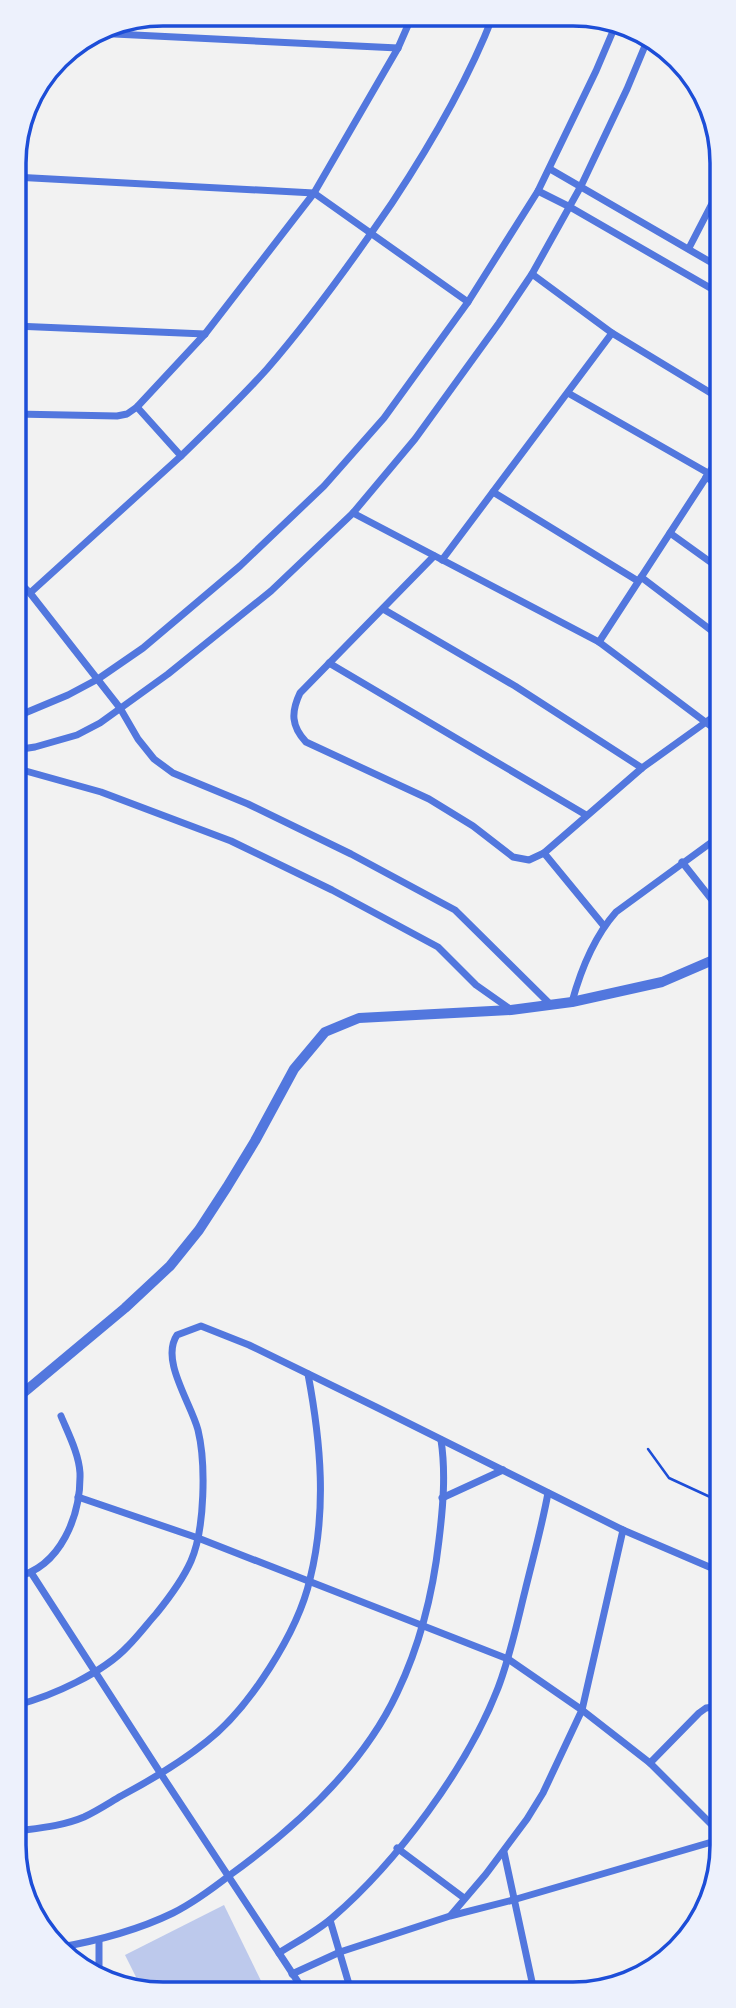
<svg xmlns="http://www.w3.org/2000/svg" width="736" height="2008" viewBox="0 0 736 2008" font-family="Commissioner,sans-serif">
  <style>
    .building { fill: #bdc9ec }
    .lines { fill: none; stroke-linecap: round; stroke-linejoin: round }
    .path { stroke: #1d4ed8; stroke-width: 2.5 }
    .minor { stroke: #5277de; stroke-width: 7 }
    .tertiary { stroke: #5277de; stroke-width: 10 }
    .rim { fill: none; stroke: #1d4ed8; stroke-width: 3.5 }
  </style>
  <rect width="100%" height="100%" fill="#f2f2f2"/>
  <polygon class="building" points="224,1905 266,1991 143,1991 125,1955"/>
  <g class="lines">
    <polyline class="path" points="648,1449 669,1478 721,1502"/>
    <g class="minor">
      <polyline points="94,33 398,48"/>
      <polyline points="550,169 719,267"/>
      <polyline points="14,177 314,193 468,302"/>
      <polyline points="538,191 570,207 719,293"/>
      <polyline points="689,248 719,190"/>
      <polyline points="532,274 612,333 719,398"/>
      <polyline points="15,326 205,334"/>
      <polyline points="568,393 708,473"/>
      <polyline points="137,407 181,456 30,593 120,708 138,739 154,759 173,773 248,804 351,854 455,910 550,1004"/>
      <polyline points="15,414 117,416 127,414 137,407 205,334 314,193 398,48 412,16"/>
      <path d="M 181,456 C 210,428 240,399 267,369 C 312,317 353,260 392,203 C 431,144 467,83 493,16"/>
      <polyline points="706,477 720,486"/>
      <polyline points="493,492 638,581"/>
      <polyline points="353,513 599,642 720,733"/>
      <polyline points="670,533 720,569"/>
      <path d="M 434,556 L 300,693 C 291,712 291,726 306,742 L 429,799 L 473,826 L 513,857 L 529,860 L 544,853"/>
      <polyline points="442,560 612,333"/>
      <polyline points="641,577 720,637"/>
      <polyline points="15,578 30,593"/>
      <polyline points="383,609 515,686 642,768"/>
      <polyline points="599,642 720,456"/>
      <polyline points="329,663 586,815"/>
      <polyline points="15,714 25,713 68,695 98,679 143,648 240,566 324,486 384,418 468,302 538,191 596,71 616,24"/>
      <polyline points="15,750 35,747 77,735 100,723 168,674 271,591 353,513 415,439 499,323 532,274 581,186 627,89 647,41"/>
      <polyline points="15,768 101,792 231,841 332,890 438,947 476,985 510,1009"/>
      <polyline points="682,862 720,910"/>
      <polyline points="604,926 544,853 642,768 720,712"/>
      <path d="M 572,1002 C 581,969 594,937 616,912 L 720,836"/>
      <polyline points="78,1497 198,1538 508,1659 582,1710 650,1763 722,1835"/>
      <polyline points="442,1498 503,1470"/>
      <polyline points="32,1574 161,1774 304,1991"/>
      <path d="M 16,1577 C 61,1567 81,1515 80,1473 C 79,1454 68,1433 61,1416"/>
      <path d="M 17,1705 C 52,1696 103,1673 128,1646 C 138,1636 147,1624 156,1614 C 169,1598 183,1579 191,1561 C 205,1529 206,1463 198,1430 C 191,1403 160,1360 177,1335 L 201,1326 L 249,1345 L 376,1407 L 623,1530 L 721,1572"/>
      <polyline points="650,1763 699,1713 706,1708 721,1706"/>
      <path d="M 17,1831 C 39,1828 63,1826 84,1817 C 97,1811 109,1803 121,1796 C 151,1780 180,1763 206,1742 C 249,1709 298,1632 310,1579 C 327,1511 321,1443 308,1374"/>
      <polyline points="397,1848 464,1898"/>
      <polyline points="504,1852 534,1991"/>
      <polyline points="451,1915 486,1874 527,1819 543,1793 582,1710 623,1530"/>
      <polyline points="330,1920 351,1991"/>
      <polyline points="99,1941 99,1972"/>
      <path d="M 56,1948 C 97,1941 136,1931 173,1913 C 193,1903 212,1889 230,1875 C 295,1828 362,1768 397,1693 C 420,1645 433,1593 439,1540 C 443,1507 446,1473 441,1440"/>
      <path d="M 279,1953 C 296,1942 316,1932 332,1918 C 397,1862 467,1768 498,1688 C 510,1657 517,1623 525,1591 C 533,1558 542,1526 548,1493"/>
      <polyline points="292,1974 340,1952 450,1916 513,1900 722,1839"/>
    </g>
    <polyline class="tertiary" points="16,1399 125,1308 170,1266 199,1230 227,1187 255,1141 294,1069 325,1032 359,1018 511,1010 572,1002 662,982 720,957"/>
  </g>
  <path d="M0 0H736V2008H0ZM163 26H573A137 137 0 0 1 710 163V1845A137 137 0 0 1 573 1982H163A137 137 0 0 1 26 1845V163A137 137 0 0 1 163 26Z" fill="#edf1fc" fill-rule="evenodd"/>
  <path class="rim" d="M163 26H573A137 137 0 0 1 710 163V1845A137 137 0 0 1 573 1982H163A137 137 0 0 1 26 1845V163A137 137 0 0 1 163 26Z"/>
</svg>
